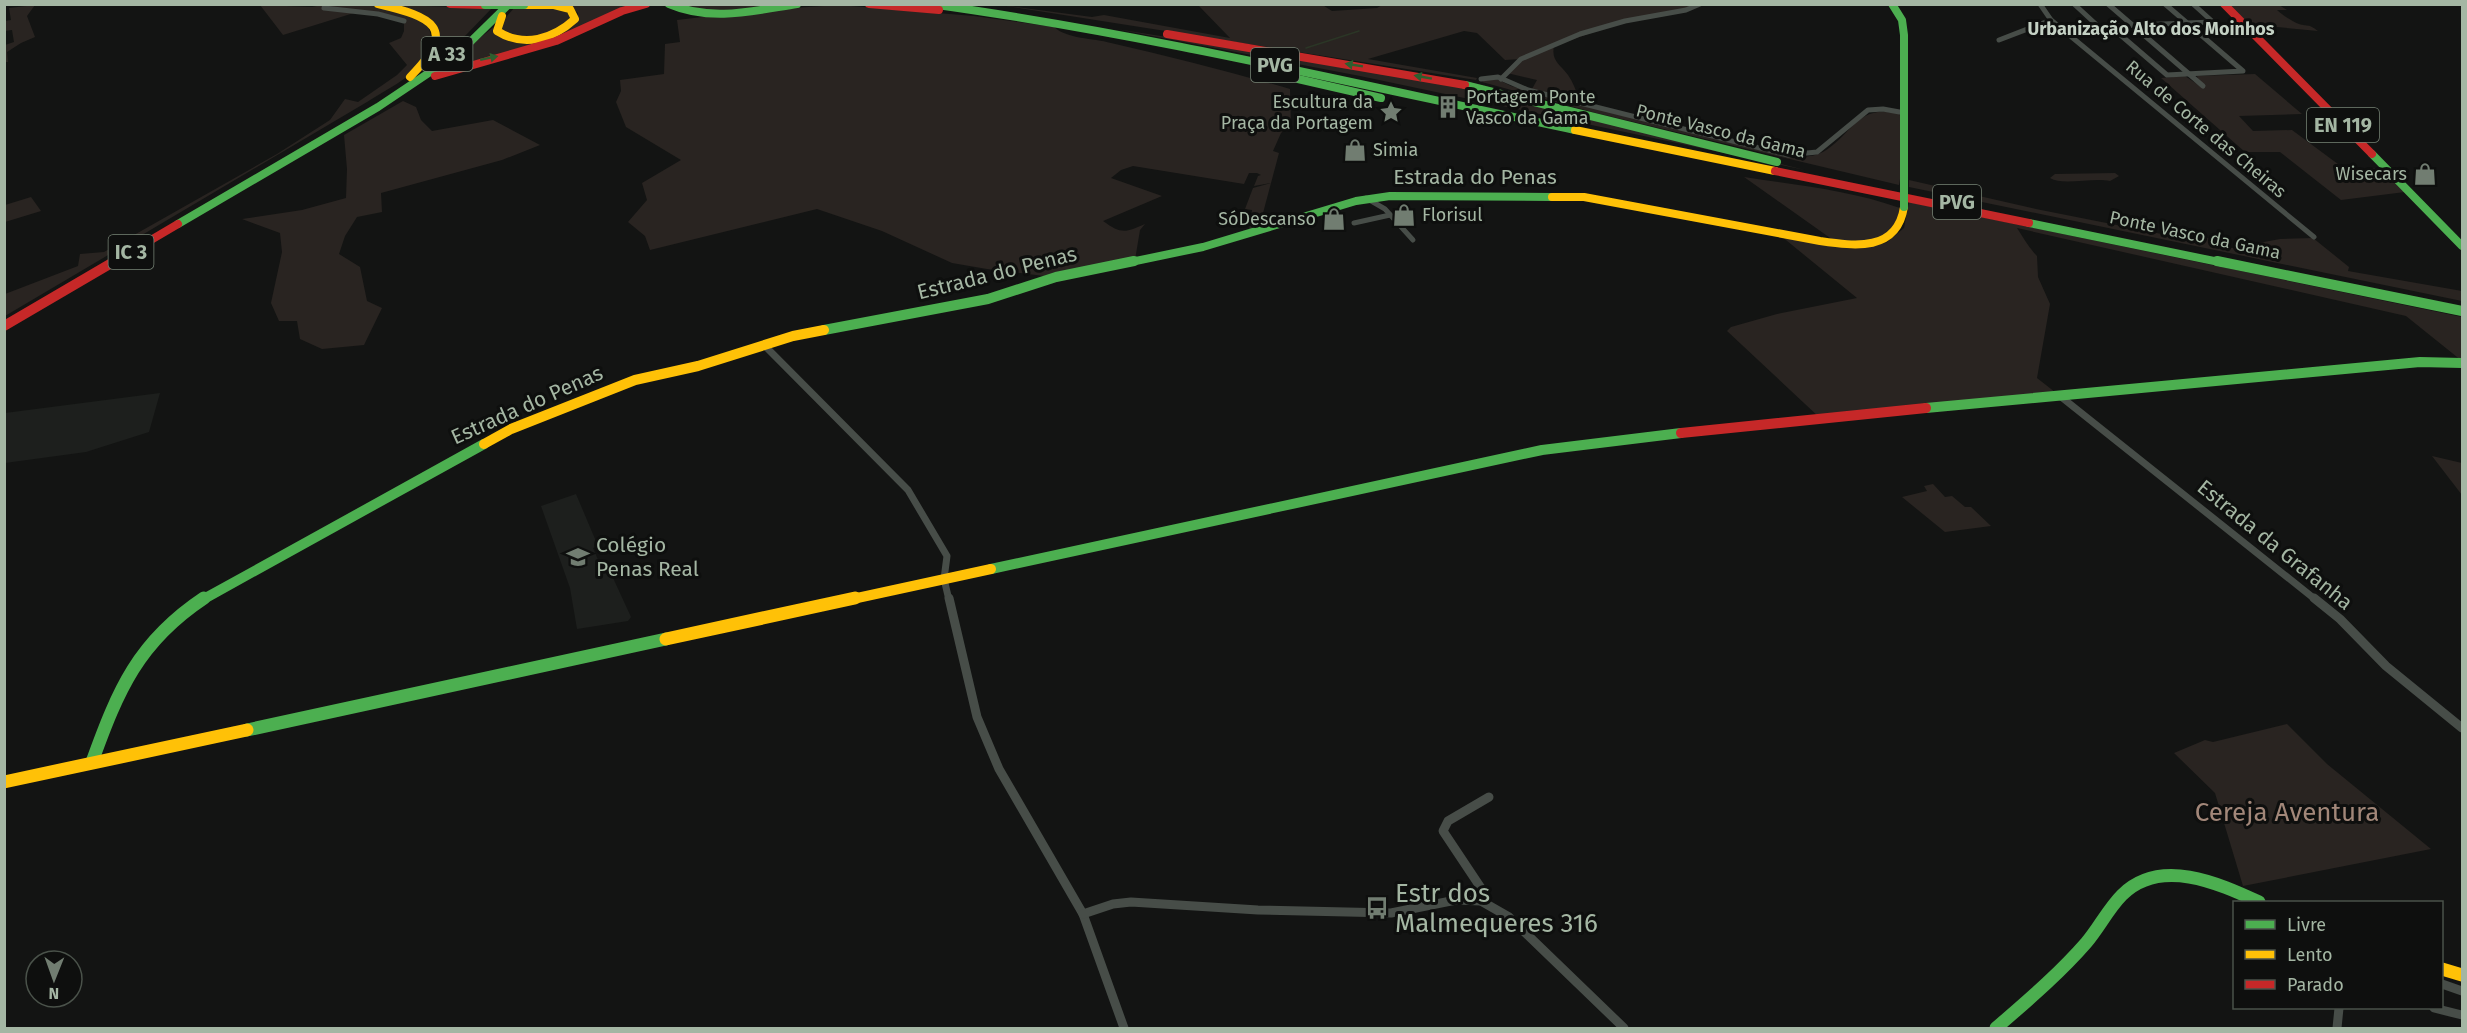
<svg xmlns="http://www.w3.org/2000/svg" width="2467" height="1033" viewBox="0 0 2467 1033" font-family="'Fira Sans',sans-serif">
  <style>
    .built { fill: #1d1f1d }
    .green { fill: #292421 }
    .lines { fill: none; stroke-linecap: round; stroke-linejoin: round }
    .stream { stroke: #2b3626; stroke-width: 1.5 }
    .street-far2 { stroke: #474d48; stroke-width: 5 }
    .street-far1 { stroke: #474d48; stroke-width: 7 }
    .street { stroke: #474d48; stroke-width: 9 }
    .fast-far2 { stroke: #4caf50; stroke-width: 8 }
    .fast-far1 { stroke: #4caf50; stroke-width: 10 }
    .fast { stroke: #4caf50; stroke-width: 13 }
    .slow-far2 { stroke: #ffc107; stroke-width: 8 }
    .slow-far1 { stroke: #ffc107; stroke-width: 10 }
    .slow { stroke: #ffc107; stroke-width: 13 }
    .jam-far1 { stroke: #c62828; stroke-width: 8 }
    .jam { stroke: #c62828; stroke-width: 10 }
    .fast-bridge { stroke: #4caf50; stroke-width: 8 }
    .oneway { fill: #2d5f2f }
    .labels { text-anchor: middle; dominant-baseline: central; stroke-width: 6; stroke-linejoin: round; paint-order: stroke }
    .far-neighbourhood-label { font-size: 18px; font-weight: bold; fill: #c4d1c4; stroke: #0e0f0e }
    .far-poi-label { font-size: 18px; fill: #a4b6a3; stroke: #0e0f0e; text-anchor: start }
    .far-street-label { font-size: 18px; fill: #a4b6a3; stroke: #0e0f0e }
    .shield { fill: #0e0f0e; stroke: #778476; stroke-width: 1.5 }
    .shield-label { font-size: 20px; font-weight: bold; fill: #a4b6a3 }
    .street-label { font-size: 21px; fill: #a4b6a3; stroke: #0e0f0e }
    .poi-label { font-size: 21px; fill: #a4b6a3; stroke: #0e0f0e; text-anchor: start }
    .near-park-label { font-size: 26px; fill: #a28779; stroke: #0e0f0e }
    .near-poi-label { font-size: 26px; fill: #a4b6a3; stroke: #0e0f0e; text-anchor: start }
  </style>
  <rect width="100%" height="100%" fill="#131413"/>
  <g class="built">
    <polygon points="160,393 149,432 86,452 5,463 5,413"/>
    <polygon points="576,494 598,546 593,548 602,569 608,567 631,617 628,621 577,629 570,588 541,506"/>
  </g>
  <g class="green">
    <path d="M 326,4 C 353,4 429,1 431,37 C 431,48 431,54 424,62 C 408,79 386,90 367,102 L 5,316 L 5,294 L 78,266 L 80,254 L 104,252 L 277,154 L 330,120 L 345,99 L 358,102 L 397,75 L 407,65 L 389,43 L 401,38 L 404,31 L 404,20 L 357,12 L 283,35 L 260,5 L 312,7 Z"/>
    <path d="M 1321,4 L 1332,11 L 1377,8 L 1384,4 L 1700,5 L 1625,21 L 1554,46 C 1551,61 1560,64 1568,75 C 1573,82 1576,91 1579,98 L 1568,98 L 1532,89 L 1537,80 L 1507,73 L 1520,59 L 1505,60 L 1477,33 L 1464,31 L 1368,59 L 1477,78 L 1476,80 L 1000,5 L 1092,17 L 1104,15 L 1230,38 L 1198,5 Z"/>
    <polygon points="35,5 27,16 35,37 21,43 7,52 8,62 5,62 5,45 14,42 12,30 5,31 5,21 11,20 9,8"/>
    <polygon points="393,5 492,8 466,35 431,62 437,25 424,15"/>
    <path d="M 560,5 L 642,5 L 607,15 L 571,34 L 450,69 L 432,76 L 495,26 L 495,34 C 522,48 556,41 578,21 L 578,13 L 572,8 Z"/>
    <path d="M 677,5 L 777,5 C 746,9 706,21 677,5 Z"/>
    <path d="M 839,5 L 974,16 L 1054,27 C 1067,39 1093,38 1111,43 C 1171,57 1231,72 1290,89 L 1291,125 L 1281,133 L 1273,151 L 1279,153 L 1271,183 L 1254,186 L 1258,176 L 1261,175 L 1257,173 L 1249,173 L 1244,184 L 1133,166 L 1121,170 L 1111,178 L 1162,196 L 1103,221 C 1121,234 1125,233 1145,224 L 1140,230 L 1135,260 L 1044,276 L 987,269 L 952,263 L 882,231 L 817,209 L 650,250 L 645,236 L 628,222 L 647,200 L 642,183 L 681,160 L 626,127 L 616,102 L 621,91 L 620,80 L 664,74 L 665,44 L 680,42 L 677,20 L 762,10 Z"/>
    <path d="M 2226,5 L 2279,5 L 2287,10 L 2277,10 C 2282,15 2292,21 2299,24 C 2308,27 2308,23 2318,31 L 2266,26 L 2248,27 Z"/>
    <path d="M 533,7 L 564,10 L 574,19 C 562,32 538,41 520,39 C 514,38 507,34 501,31 L 501,23 L 514,8 Z"/>
    <polygon points="1116,29 1390,72 1498,94 1805,170 1360,76"/>
    <polygon points="2255,74 2302,114 2239,116 2253,131 2292,130 2346,170 2381,168 2405,192 2341,200 2280,152 2245,152 2161,78 2185,76 2200,86 2197,76"/>
    <path d="M 1491,76 L 1511,86 L 1536,93 L 1781,154 C 1794,156 1810,159 1823,152 C 1853,135 1856,103 1899,114 L 1903,120 L 1904,179 L 1900,179 L 1899,185 L 1596,113 L 1482,82 Z"/>
    <polygon points="403,101 416,107 421,120 432,131 493,120 540,145 502,160 381,193 382,212 357,217 345,236 339,254 360,267 367,301 382,308 364,345 322,349 300,339 297,321 279,321 271,303 282,252 280,233 242,219 302,210 346,198 347,169 344,135"/>
    <path d="M 2115,173 L 2119,176 L 2110,181 C 2093,177 2063,186 2050,178 L 2055,174 Z"/>
    <path d="M 1744,177 C 1796,185 1850,190 1900,208 L 1898,222 L 1891,232 L 1875,240 L 1852,243 L 1833,240 Z"/>
    <polygon points="1909,180 2036,209 2187,239 2178,230 2186,229 2232,248 2280,239 2313,238 2349,267 2348,271 2462,291 2462,301 1909,187"/>
    <polygon points="1271,183 1259,228 1249,231 1252,210 1245,209 1253,188"/>
    <polygon points="31,197 41,211 5,222 5,205"/>
    <path d="M 1909,202 L 2462,317 L 2462,361 L 2406,316 L 2017,228 C 2023,237 2028,247 2037,256 L 2038,277 L 2050,304 L 2037,378 L 2060,396 L 1820,418 L 1727,331 L 1731,327 L 1777,314 L 1857,298 L 1781,236 L 1851,247 L 1886,243 L 1904,228 Z"/>
    <polygon points="2432,456 2462,463 2462,495"/>
    <polygon points="1933,484 1945,497 1952,496 1965,507 1971,507 1991,526 1945,532 1902,497 1927,491 1924,486"/>
    <polygon points="2287,724 2327,764 2431,849 2243,886 2215,793 2174,753 2205,740 2213,742"/>
  </g>
  <g class="lines">
    <polyline class="stream" points="1306,48 1359,31"/>
    <g class="street-far2">
      <polyline points="325,4 324,8 378,14 404,21"/>
      <polyline points="2040,4 2051,20 2314,237"/>
      <polyline points="2074,4 2099,27"/>
      <polyline points="2108,4 2203,86"/>
      <polyline points="2193,4 2213,22"/>
      <polyline points="2110,26 2167,75 2243,71 2165,4"/>
      <polyline points="2061,28 2213,22"/>
      <polyline points="1999,40 2051,20"/>
      <polyline points="1481,79 1498,77 1528,90 1788,155 1817,152 1868,110 1883,109 1905,113"/>
      <polyline points="1501,79 1521,59 1580,34 1625,21 1686,10 1700,4"/>
      <polyline points="1366,198 1385,209 1413,240"/>
      <polyline points="1354,223 1390,215"/>
    </g>
    <g class="street-far1">
      <polyline points="764,345 908,490 947,556 944,579 949,600"/>
      <polyline points="2060,396 2316,600"/>
    </g>
    <g class="street">
      <polyline points="949,598 977,717 999,769 1083,914 1124,1028"/>
      <polyline points="2314,598 2340,619 2386,666 2462,728"/>
      <polyline points="1481,901 1481,888 1443,831 1448,821 1489,797"/>
      <polyline points="1083,914 1113,904 1131,902 1258,910 1391,913 1456,900 1481,901 1509,917 1624,1028"/>
      <polyline points="2442,984 2462,991"/>
      <polyline points="2434,1008 2462,1015"/>
      <polyline points="2337,1028 2339,1008"/>
    </g>
    <g class="fast-far2">
      <path d="M 669,4 C 711,22 753,11 797,4"/>
      <path d="M 930,4 C 1147,34 1360,85 1575,130"/>
      <polyline points="1892,4 1902,20 1904,35 1904,179"/>
      <polyline points="1298,79 1381,98"/>
      <polyline points="1465,85 1777,162"/>
      <polyline points="2372,154 2462,246"/>
      <polyline points="2029,223 2224,263"/>
      <polyline points="178,224 378,107 460,52 509,4"/>
      <polyline points="1126,263 1203,247 1356,201 1390,196 1552,197"/>
    </g>
    <g class="fast-far1">
      <polyline points="2217,261 2462,311"/>
      <polyline points="824,330 988,299 1056,277 1134,261"/>
      <polyline points="1926,408 2420,362 2462,363"/>
      <polyline points="991,569 1542,450 1681,433"/>
      <polyline points="202,600 484,444"/>
    </g>
    <g class="fast">
      <polyline points="247,730 666,639"/>
      <path d="M 92,762 C 118,690 138,642 204,598"/>
      <path d="M 1996,1028 C 2027,1001 2059,974 2086,943 C 2099,928 2108,909 2122,895 C 2160,857 2218,883 2259,902"/>
    </g>
    <g class="slow-far2">
      <path d="M 378,4 C 433,17 459,28 410,77"/>
      <path d="M 502,16 L 497,31 C 524,48 553,39 575,19 L 570,9 L 554,5 L 524,5"/>
      <polyline points="1575,130 1775,171"/>
      <path d="M 1552,197 L 1584,197 L 1820,241 C 1855,246 1897,252 1904,207"/>
    </g>
    <g class="slow-far1">
      <polyline points="484,444 511,429 635,380 698,366 793,336 824,330"/>
      <polyline points="848,600 991,569"/>
    </g>
    <g class="slow">
      <polyline points="666,639 855,598"/>
      <polyline points="4,782 247,730"/>
      <polyline points="2442,969 2462,975"/>
    </g>
    <g class="jam-far1">
      <polyline points="450,4 485,5"/>
      <polyline points="869,4 939,10"/>
      <polyline points="2224,4 2372,154"/>
      <polyline points="1167,34 1465,85"/>
      <polyline points="435,76 556,41 622,11 646,4"/>
      <polyline points="1775,171 2029,223"/>
      <polyline points="112,263 178,224"/>
    </g>
    <g class="jam">
      <polyline points="4,326 115,261"/>
      <polyline points="1681,433 1926,408"/>
    </g>
    <g class="fast-bridge">
      <polyline points="485,5 524,5"/>
      <polyline points="1904,179 1904,207"/>
    </g>
  </g>
  <defs><path id="oneway-solid" d="M-6-.8H1V-3.2L6.5 0L1 3.2V.8H-6Z" transform="scale(1.5)"/></defs>
  <g class="oneway">
    <use href="#oneway-solid" transform="translate(489 58) rotate(-12)"/>
    <use href="#oneway-solid" transform="translate(1354 65) rotate(-171)"/>
    <use href="#oneway-solid" transform="translate(1423 77) rotate(-170)"/>
  </g>
  <defs>
    <g id="building-bare" transform="scale(1.8)"><path d="M-4-6H4V6H1V3H-1V6H-4ZM-2.5-4.3h1.7v1.8h-1.7ZM.8-4.3h1.7v1.8H.8ZM-2.5-1h1.7V.8h-1.7ZM.8-1h1.7V.8H.8Z" fill="#717d71" stroke="#0e0f0e" stroke-width="2.5" paint-order="stroke"/></g>
    <g id="sight-bare" transform="scale(1.8)"><path d="M0-6L1.8-2.2L6-1.7L2.9 1.2L3.7 5.4L0 3.3L-3.7 5.4L-2.9 1.2L-6-1.7L-1.8-2.2Z" fill="#717d71" stroke="#0e0f0e" stroke-width="2.5" paint-order="stroke"/></g>
    <g id="shop-bare" transform="scale(1.8)"><path d="M-5-2.5h2.3a2.7 3.5 0 0 1 5.4 0H5L5.5 6h-11ZM-1.5-2.5h3a1.5 2.3 0 0 0-3 0Z" fill="#717d71" stroke="#0e0f0e" stroke-width="2.5" paint-order="stroke"/></g>
    <g id="school-bare" transform="scale(1.8)"><path d="M0-5L7-2L0 1L-7-2ZM-4 1L0 2.5L4 1V4Q0 6-4 4Z" fill="#717d71" stroke="#0e0f0e" stroke-width="2.5" paint-order="stroke"/></g>
    <g id="bus-bare" transform="scale(1.8)"><path d="M-5-6H5V4H4V6H2V4H-2V6H-4V4H-5ZM-3.5-4V0h7V-4ZM-3.5 1.2v1.5H-2V1.2ZM2 1.2v1.5H3.5V1.2Z" fill="#717d71" stroke="#0e0f0e" stroke-width="2.5" paint-order="stroke"/></g>
  </defs>
  <g fill-rule="evenodd">
    <use href="#building-bare" x="1448" y="107"/>
    <use href="#sight-bare" x="1391" y="112"/>
    <use href="#shop-bare" x="1355" y="150"/>
    <use href="#shop-bare" x="2425" y="174"/>
    <use href="#shop-bare" x="1404" y="215"/>
    <use href="#shop-bare" x="1334" y="219"/>
    <use href="#school-bare" x="578" y="557"/>
    <use href="#bus-bare" x="1377" y="908"/>
  </g>
  <g class="labels">
    <g class="far-neighbourhood-label">
      <text x="2151" y="29">Urbanização Alto dos Moinhos</text>
    </g>
    <g class="far-poi-label">
      <text x="1466" y="97">Portagem Ponte<tspan x="1466" dy="21">Vasco da Gama</tspan></text>
      <text x="1373" y="102" text-anchor="end">Escultura da<tspan x="1373" dy="21">Praça da Portagem</tspan></text>
      <text x="1373" y="150">Simia</text>
      <text x="2407" y="174" text-anchor="end">Wisecars</text>
      <text x="1422" y="215">Florisul</text>
      <text x="1316" y="219" text-anchor="end">SóDescanso</text>
    </g>
    <g class="far-street-label">
      <text transform="translate(2206 129) rotate(40)">Rua de Corte das Cheiras</text>
      <text transform="translate(1721 131) rotate(14)">Ponte Vasco da Gama</text>
      <text transform="translate(2195 235) rotate(12)">Ponte Vasco da Gama</text>
    </g>
    <g class="shield">
      <rect x="421.5" y="37" width="51" height="34" rx="4.5"/>
      <rect x="1251" y="48" width="48" height="34" rx="4.5"/>
      <rect x="2307" y="108" width="72" height="34" rx="4.5"/>
      <rect x="1933" y="185" width="48" height="34" rx="4.5"/>
      <rect x="108.5" y="235" width="45" height="34" rx="4.5"/>
    </g>
    <g class="shield-label">
      <text x="447" y="54">A 33</text>
      <text x="1275" y="65">PVG</text>
      <text x="2343" y="125">EN 119</text>
      <text x="1957" y="202">PVG</text>
      <text x="131" y="252">IC 3</text>
    </g>
    <g class="street-label">
      <text x="1475" y="177">Estrada do Penas</text>
      <text transform="translate(997 273) rotate(-14)">Estrada do Penas</text>
      <text transform="translate(527 405) rotate(-24)">Estrada do Penas</text>
      <text transform="translate(2275 545) rotate(39)">Estrada da Grafanha</text>
    </g>
    <g class="poi-label">
      <text x="596" y="545">Colégio<tspan x="596" dy="24">Penas Real</tspan></text>
    </g>
    <g class="near-park-label">
      <text x="2287" y="812">Cereja Aventura</text>
    </g>
    <g class="near-poi-label">
      <text x="1395" y="893">Estr dos<tspan x="1395" dy="30">Malmequeres 316</tspan></text>
    </g>
  </g>
  <rect width="2467" height="1033" fill="none" stroke="#a4b6a3" stroke-width="12"/>
  <rect x="2233" y="901" width="210" height="108" fill="#0e0f0e" stroke="#4a524a" stroke-width="1.5"/>
  <rect x="2245" y="920" width="30" height="9" fill="#4caf50" stroke="#4a524a" stroke-width="1.5"/>
  <text x="2287" y="931" font-size="18" fill="#a4b6a3">Livre</text>
  <rect x="2245" y="950" width="30" height="9" fill="#ffc107" stroke="#4a524a" stroke-width="1.5"/>
  <text x="2287" y="961" font-size="18" fill="#a4b6a3">Lento</text>
  <rect x="2245" y="980" width="30" height="9" fill="#c62828" stroke="#4a524a" stroke-width="1.5"/>
  <text x="2287" y="991" font-size="18" fill="#a4b6a3">Parado</text>
  <g transform="translate(54 979) rotate(181)"><circle r="28" fill="#0e0f0e" stroke="#4a524a" stroke-width="1.5"/>
  <path d="M0-4.5L10 22L0 15L-10 22Z" fill="#717d71"/>
  <text y="-9" font-size="16" font-weight="bold" text-anchor="middle" fill="#a4b6a3">N</text>
  </g>
</svg>
